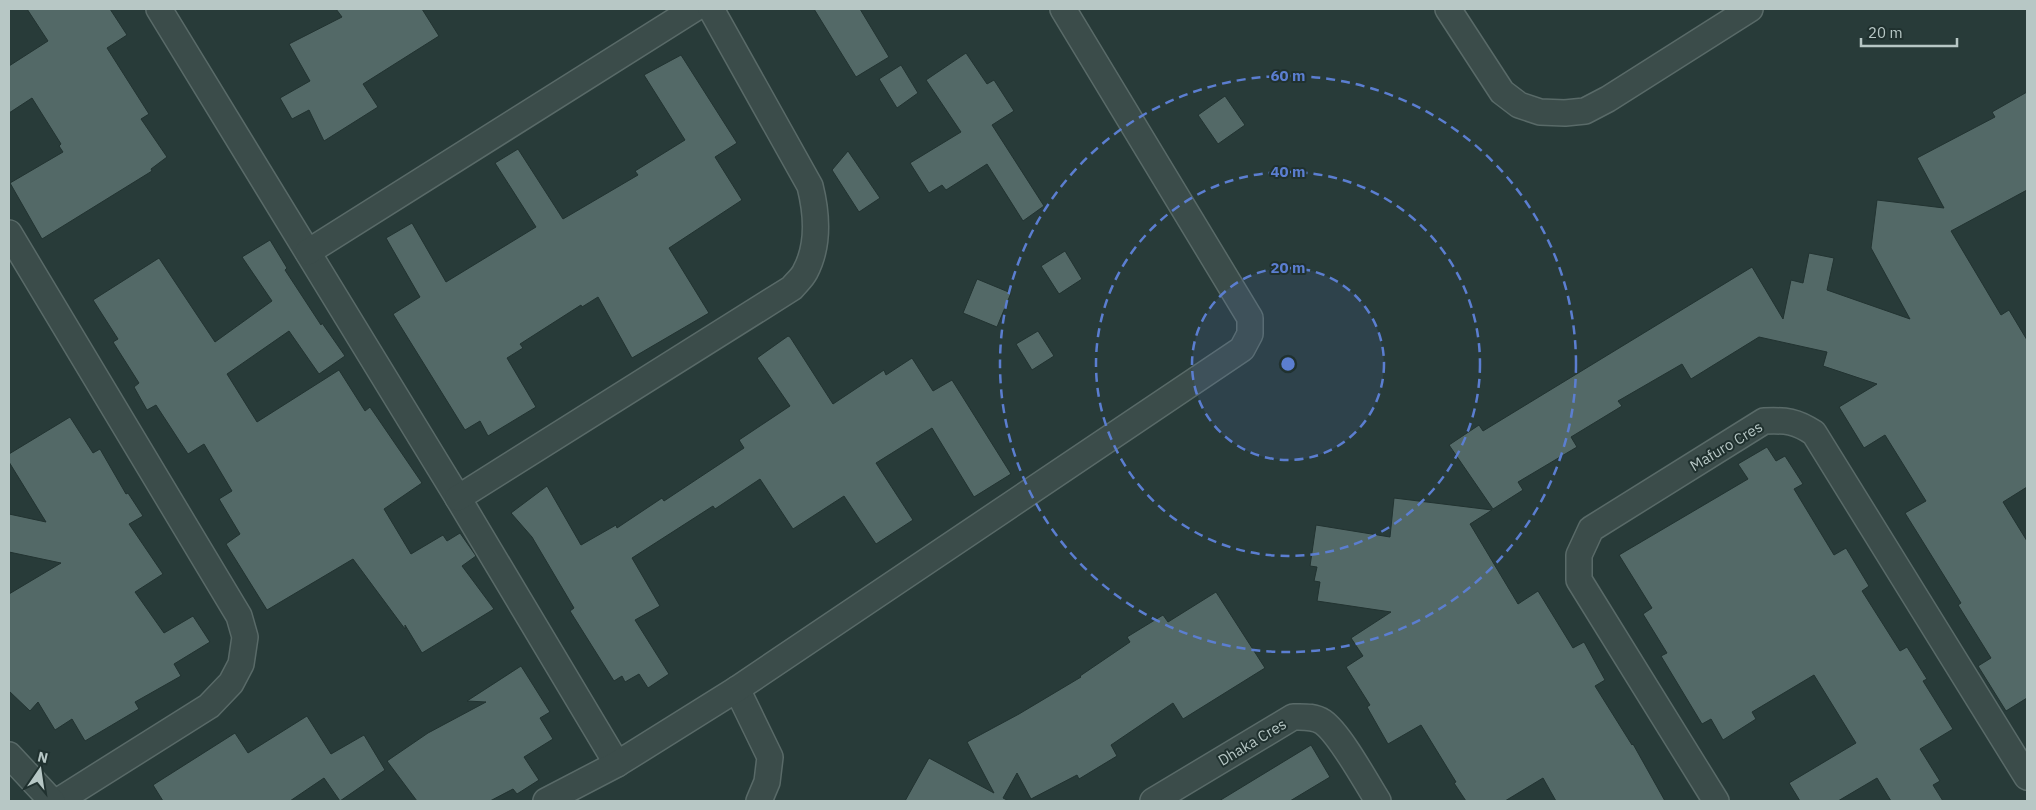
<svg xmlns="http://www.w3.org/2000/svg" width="2036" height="810" viewBox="0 0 2036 810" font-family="'IBM Plex Sans',sans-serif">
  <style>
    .building { fill: #536967; stroke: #223331 }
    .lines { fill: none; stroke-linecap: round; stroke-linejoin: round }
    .street-casing { stroke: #596a68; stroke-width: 28 }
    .street { stroke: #3b4c4a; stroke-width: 25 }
    .ring { fill: none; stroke: #5b7ed0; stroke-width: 2.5; stroke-dasharray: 9 6 }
    .labels { text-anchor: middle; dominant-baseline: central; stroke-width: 4; stroke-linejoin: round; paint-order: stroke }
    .street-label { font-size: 15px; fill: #b7c7c5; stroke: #20312f }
    .centre { fill: #5b7ed0; stroke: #20312f; stroke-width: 2.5 }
    .ring-label { font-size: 15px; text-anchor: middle; font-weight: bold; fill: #5b7ed0; stroke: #20312f; stroke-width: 4; stroke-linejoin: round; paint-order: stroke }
  </style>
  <rect width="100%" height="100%" fill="#283b39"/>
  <g class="building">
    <polygon points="27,9 110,9 127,35 107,48 149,114 141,119 167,157 151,169 152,171 42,239 10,183 63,152 59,146 61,144 32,98 9,113 9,66 48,41"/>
    <polygon points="336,9 422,9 439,36 363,84 378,107 324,141 309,110 292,119 280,98 310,81 289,44 342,17"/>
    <polygon points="814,9 860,9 889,57 856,77"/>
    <polygon points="966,53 987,84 994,80 1014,111 992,125 1044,206 1023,221 987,164 946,190 942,185 929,193 910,163 961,132 926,80"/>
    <polygon points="681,55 737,143 715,157 742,200 669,248 709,313 632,358 598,297 582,307 581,305 520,344 523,348 507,358 536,407 488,436 480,421 465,430 393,314 420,297 386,238 412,223 446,282 536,227 495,163 518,149 563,219 638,175 635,171 685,140 644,75"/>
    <polygon points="901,65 918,93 897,108 879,79"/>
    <polygon points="2027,92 2027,190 1951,231 2001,315 2009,310 2027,340 2027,487 2003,502 2027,541 2027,698 2006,711 1978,666 1991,658 1958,605 1961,603 1905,513 1926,501 1885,435 1864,448 1839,407 1877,384 1823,366 1827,352 1759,337 1691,379 1682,364 1618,401 1622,406 1571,437 1577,447 1518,482 1523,490 1493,509 1449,445 1479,425 1483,431 1752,267 1783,319 1791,280 1803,283 1809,253 1834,258 1827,290 1910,319 1871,248 1877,200 1944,208 1917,158 1995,117 1992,112"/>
    <polygon points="1225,96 1245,125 1218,144 1198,115"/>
    <polygon points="848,151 880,198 859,212 832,170"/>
    <polygon points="270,240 287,268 285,270 321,325 322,323 345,356 319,374 289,331 227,374 257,422 339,370 365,411 370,407 422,483 384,509 411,554 443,535 447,541 460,533 476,556 462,566 494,609 422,653 405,625 405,629 353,559 267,610 226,544 240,534 219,499 232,491 204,444 188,454 156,405 147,410 134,387 139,383 113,342 118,339 93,300 159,258 215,342 272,301 242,257"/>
    <polygon points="1065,251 1082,279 1059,294 1041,266"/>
    <polygon points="977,279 1011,293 997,327 963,313"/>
    <polygon points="1038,331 1054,356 1032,370 1016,344"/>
    <polygon points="788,336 790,337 833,404 884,370 886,375 912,358 933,391 952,380 1011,474 974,497 932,428 876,463 913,520 876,544 844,496 793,529 760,479 715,509 713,506 632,558 660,606 635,620 669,674 648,688 639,674 625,682 622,676 614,681 570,611 574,608 532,537 511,513 547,486 581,545 616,525 617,528 662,498 664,501 744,448 739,440 790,406 757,358"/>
    <polygon points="70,417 93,453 100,449 126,494 128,493 143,516 129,524 163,574 135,592 164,633 193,616 210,642 174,664 181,676 135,702 139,709 85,741 72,719 55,730 38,702 30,711 9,691 9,594 61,563 9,552 9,514 46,522 9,462 9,454"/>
    <polygon points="1767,447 1776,461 1785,456 1803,484 1794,489 1834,555 1846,548 1869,586 1862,591 1900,651 1907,647 1927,679 1923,681 1953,729 1920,749 1940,781 1933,785 1943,801 1891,801 1877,778 1838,801 1800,801 1789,783 1856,743 1814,675 1752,712 1756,719 1723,740 1711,719 1702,724 1661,656 1667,653 1643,614 1652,608 1619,555 1748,479 1738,464"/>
    <polygon points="1394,498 1492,510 1470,524 1518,604 1538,591 1573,648 1584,642 1605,680 1595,686 1632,745 1633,744 1665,801 1556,801 1543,778 1505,801 1466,801 1454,783 1456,782 1421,725 1388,744 1367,707 1370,705 1346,667 1363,656 1351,638 1391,612 1317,601 1320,582 1314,581 1317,567 1310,566 1316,525 1390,537"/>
    <polygon points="1216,592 1265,668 1183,719 1173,703 1111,745 1117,756 1079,779 1077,775 1031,799 1017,773 1003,798 1009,801 905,801 929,758 994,793 967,742 1019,714 1081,677 1080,676 1130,642 1127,637 1163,615 1168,622"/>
    <polygon points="521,666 550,712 540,718 553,739 524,757 539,780 517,794 513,789 490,801 417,801 387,761 428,733 486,702 467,701"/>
    <polygon points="307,716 331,754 364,735 385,770 340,801 324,778 290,801 163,801 153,785 235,733 248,753"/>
    <polygon points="1311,745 1330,777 1290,801 1219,801"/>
  </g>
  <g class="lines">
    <g class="street-casing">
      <g id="street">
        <polyline points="159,9 458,498 617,764"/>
        <polyline points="1448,9 1502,92 1519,105 1540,112 1565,113 1585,111 1608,99 1750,9"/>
        <polyline points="9,233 239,616 245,637 241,664 231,683 209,706 58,801"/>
        <polyline points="308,252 694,9"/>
        <path d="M 458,498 L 792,288 C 796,283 802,278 805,272 C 819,246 817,214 810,186 L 711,9"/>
        <polyline points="737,689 770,757 767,782 759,801"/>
        <polyline points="9,755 52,801"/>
        <polyline points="546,801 617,764 737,689 1242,349 1250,334 1250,318 1063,9"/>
        <path d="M 1153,801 L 1293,717 C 1304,717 1314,716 1323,722 C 1340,734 1366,782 1378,801"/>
        <path d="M 1716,801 L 1579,580 L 1579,555 L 1591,529 L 1764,421 C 1786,420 1796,421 1814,433 L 2027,777"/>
      </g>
    </g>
    <use href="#street" class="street"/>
  </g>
  <circle cx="1288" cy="364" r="96" fill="#5b7ed0" fill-opacity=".12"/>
  <g class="ring">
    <circle cx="1288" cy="364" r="96"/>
    <circle cx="1288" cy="364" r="192"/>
    <circle cx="1288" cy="364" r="288"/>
  </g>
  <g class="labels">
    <g class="street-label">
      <text transform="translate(1726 446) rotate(-31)">Mafuro Cres</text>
      <text transform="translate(1252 742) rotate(-31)">Dhaka Cres</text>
    </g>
  </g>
  <circle cx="1288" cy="364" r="8" class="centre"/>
  <g class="ring-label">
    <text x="1288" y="81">60 m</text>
    <text x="1288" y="177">40 m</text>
    <text x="1288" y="273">20 m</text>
  </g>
  <rect width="2036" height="810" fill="none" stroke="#b7c7c5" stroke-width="20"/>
  <g transform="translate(40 770) rotate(13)" stroke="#20312f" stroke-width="4" paint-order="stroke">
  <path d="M0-4L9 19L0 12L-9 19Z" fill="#b7c7c5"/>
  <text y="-8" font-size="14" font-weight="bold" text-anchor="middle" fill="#b7c7c5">N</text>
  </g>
  <path d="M1861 38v8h96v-8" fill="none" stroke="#b7c7c5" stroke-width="2.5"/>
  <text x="1868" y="38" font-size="15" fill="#b7c7c5" stroke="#20312f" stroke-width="4" paint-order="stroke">20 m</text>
</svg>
